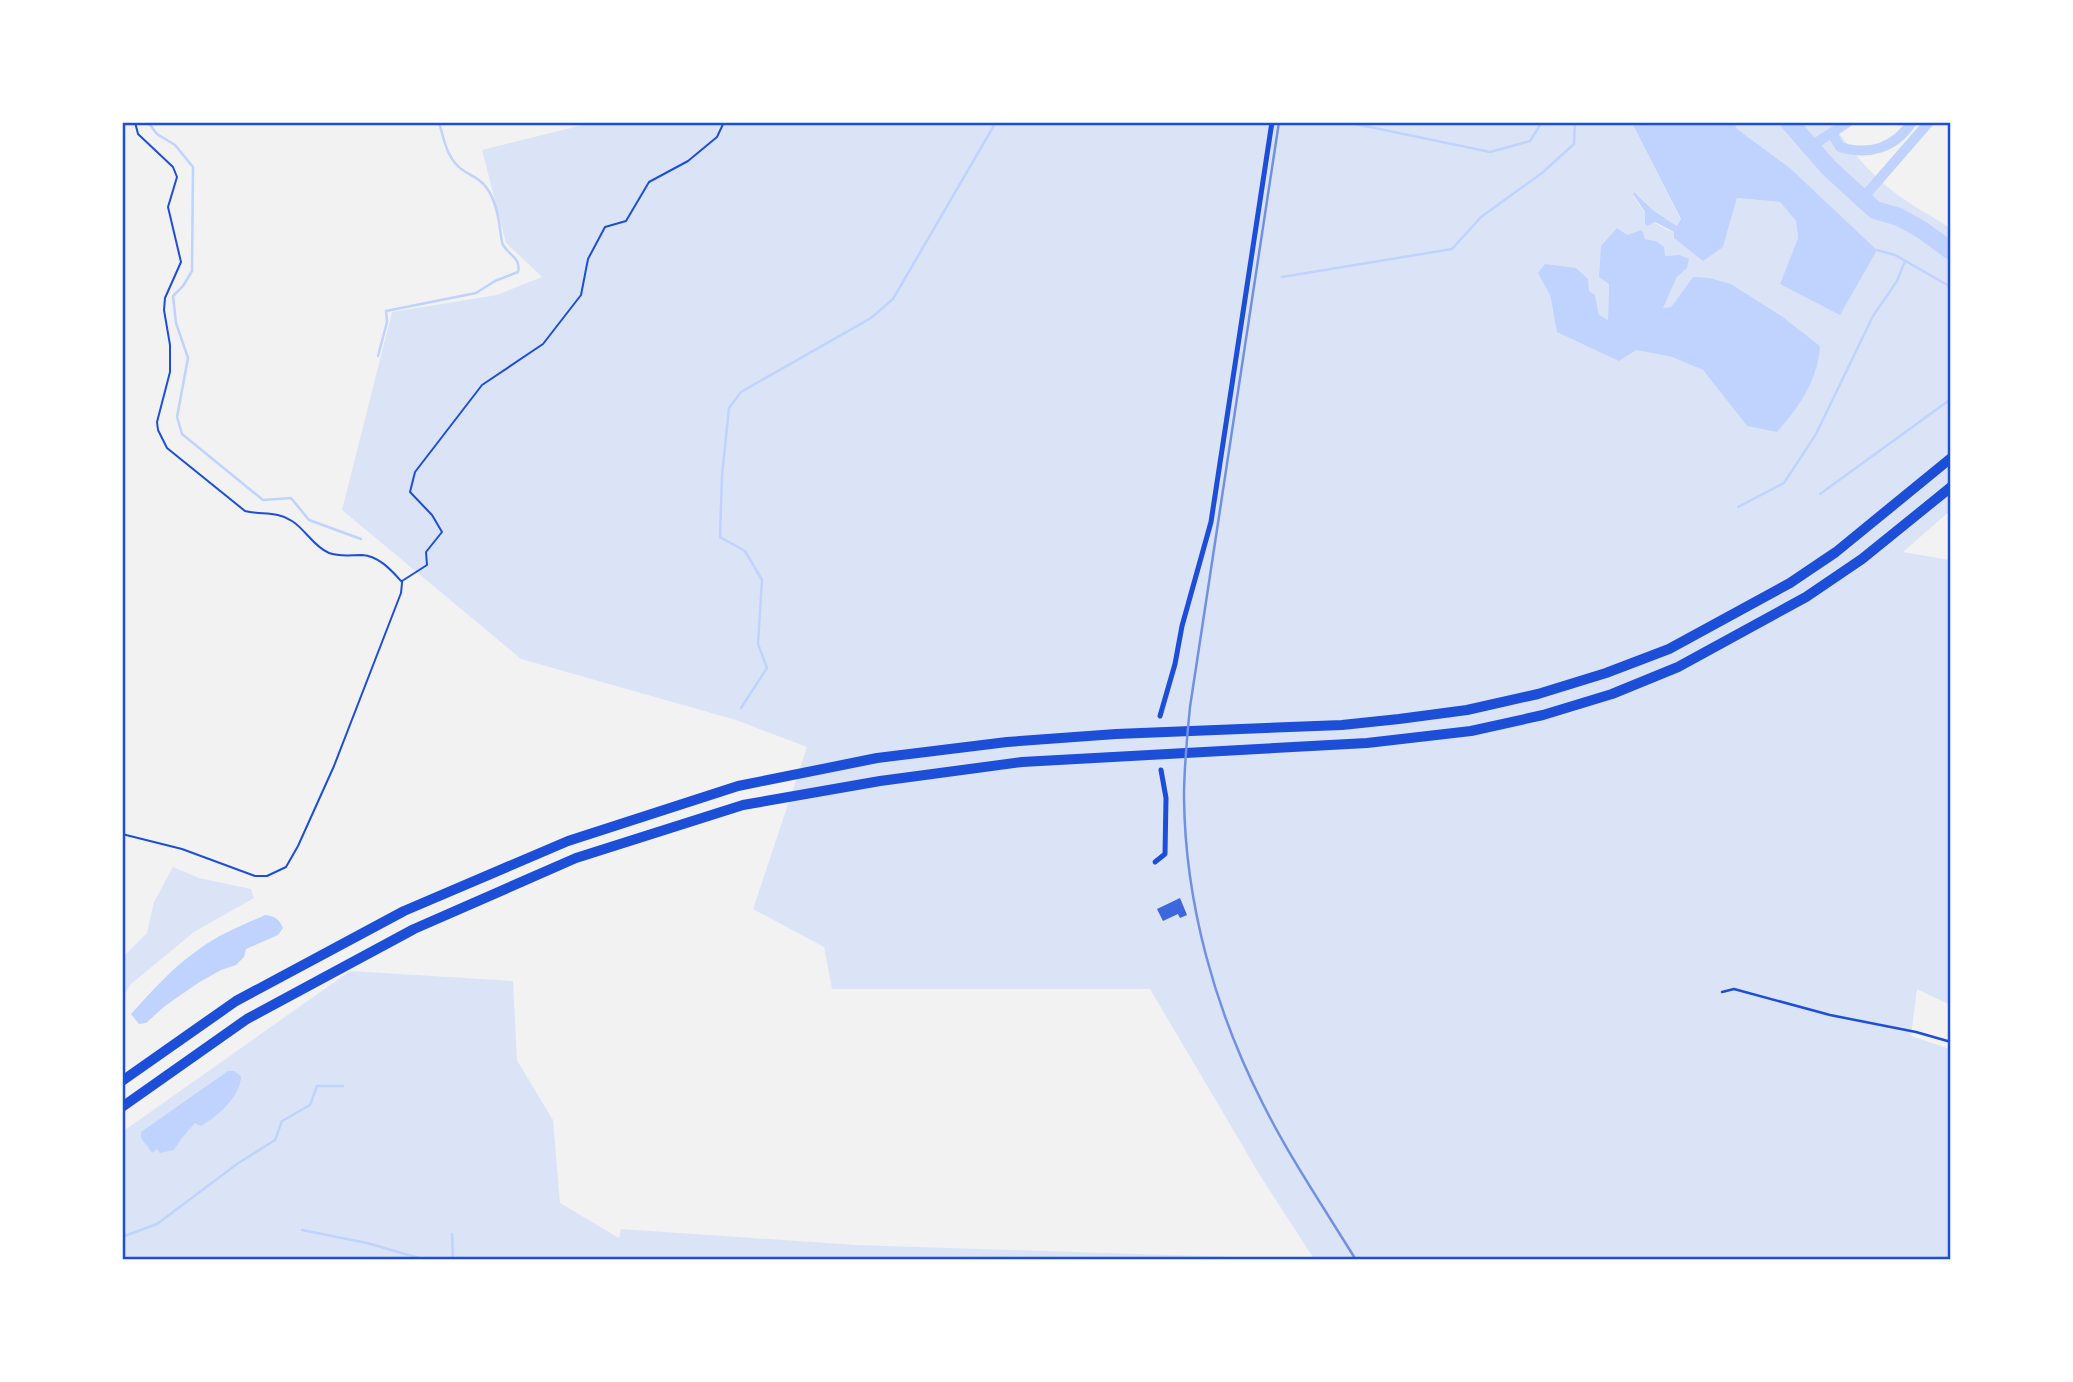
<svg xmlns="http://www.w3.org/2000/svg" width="2073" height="1382" viewBox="0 0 2073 1382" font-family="Arial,sans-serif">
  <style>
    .green { fill: #dbe4f7; fill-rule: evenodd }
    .water { fill: #bfd3fe }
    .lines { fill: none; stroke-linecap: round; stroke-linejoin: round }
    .stream { stroke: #bfd3fe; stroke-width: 2.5 }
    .canal { stroke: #bfd3fe; stroke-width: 10 }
    .river { stroke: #bfd3fe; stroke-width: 18 }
    .building { fill: #3d67dc }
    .path { stroke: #1d4ed8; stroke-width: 2 }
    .service { stroke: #1d4ed8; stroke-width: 2.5 }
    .minor { stroke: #1d4ed8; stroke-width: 5 }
    .motorway { stroke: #1d4ed8; stroke-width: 10 }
    .rail { stroke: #7290e2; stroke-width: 2.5 }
    .neatline { fill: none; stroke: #1d4ed8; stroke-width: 2.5 }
  </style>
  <rect width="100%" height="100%" fill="#f2f2f2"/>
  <g class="green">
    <path d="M 595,122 L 1632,123 L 1681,220 L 1677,226 C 1662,217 1647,207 1636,192 L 1633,195 C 1639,204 1645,215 1654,222 C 1673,236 1701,240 1723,247 L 1737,198 L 1780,202 L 1796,221 L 1798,238 L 1780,284 L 1877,250 L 1790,168 L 1736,129 L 1734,123 L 1832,123 C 1849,148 1870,174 1894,192 C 1912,206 1932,216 1950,228 L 1950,511 L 1903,552 L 1950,560 L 1950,1005 L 1917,989 L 1911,1036 L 1950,1049 L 1950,1259 L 1314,1259 L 1261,1177 L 1150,989 L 832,989 L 824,947 L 753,909 L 807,747 L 736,720 L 521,659 L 342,510 L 392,312 L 497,295 L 542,277 L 506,243 L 482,150 ZM 1645,239 L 1656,241 L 1665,256 L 1679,255 L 1687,268 L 1677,277 L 1663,308 L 1671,307 L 1693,277 L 1731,284 L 1783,317 L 1820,346 L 1747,426 L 1703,370 L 1672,357 L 1636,350 L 1553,313 L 1550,295 L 1595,295 L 1599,315 L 1608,321 L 1609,284 Z"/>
    <polygon points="173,867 199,878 251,889 254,898 194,932 131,984 123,997 123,957 147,933 154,902"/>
    <polygon points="350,971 513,981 517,1060 553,1120 560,1203 619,1238 621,1229 857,1245 1296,1259 123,1259 122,1132"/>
  </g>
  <g class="water">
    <path d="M 1632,123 L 1734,123 L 1737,129 L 1790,168 L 1877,250 L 1840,315 L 1780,284 L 1798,238 L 1796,221 L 1780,202 L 1737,198 L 1723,247 L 1703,261 L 1674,238 L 1674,232 L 1655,222 L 1647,226 L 1645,224 L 1645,212 L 1633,194 L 1635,192 C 1647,207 1661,216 1677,226 L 1681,219 Z"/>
    <path d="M 1617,228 L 1627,235 L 1642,230 L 1645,239 L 1656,241 L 1664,247 L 1665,256 L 1679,255 L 1689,259 L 1687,268 L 1677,277 L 1663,308 L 1671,307 L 1693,277 L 1709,278 L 1731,284 L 1783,317 L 1820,346 C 1818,380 1799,407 1777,432 L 1747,426 L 1703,370 L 1672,357 L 1636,350 L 1619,361 L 1557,332 L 1550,295 L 1538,273 L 1545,264 L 1576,268 L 1588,279 L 1589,291 L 1595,295 L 1599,315 L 1608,320 L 1609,284 L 1599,277 L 1601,246 Z"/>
    <path d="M 265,915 C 275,916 279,919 283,928 L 278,935 L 246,949 L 244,957 L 236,965 L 221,970 L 198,983 L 165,1006 L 146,1023 L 139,1024 L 131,1014 C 152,991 172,968 198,950 C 217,935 243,925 265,915 Z"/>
    <path d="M 228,1071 L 234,1071 L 241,1076 C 241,1096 217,1117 201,1126 L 195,1123 L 181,1139 L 174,1150 L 160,1153 L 157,1149 L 152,1153 L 141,1138 L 141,1132 Z"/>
  </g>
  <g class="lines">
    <g class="stream">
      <polyline points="148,122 157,134 175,145 193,167 192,271 183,286 173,296 176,323 188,358 177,417 182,434 263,500 291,498 309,520 361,539"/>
      <polyline points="1346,122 1490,152 1530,141 1542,122"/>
      <polyline points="1877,250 1895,255 1951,287"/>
      <polyline points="1282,277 1452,249 1481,217 1542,173 1574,144 1575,122"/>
      <path d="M 378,356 L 387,322 L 386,311 L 476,293 L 495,281 L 518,272 C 521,258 510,256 503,245 C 501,241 501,233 500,229 C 498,213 495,199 486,187 C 480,179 472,176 464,171 C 447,160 444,140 439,122"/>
      <polyline points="1820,494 1951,399"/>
      <polyline points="1738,507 1784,483 1816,434 1873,316 1897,281 1905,261"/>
      <polyline points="741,708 767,668 758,644 762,580 745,551 720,537 722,476 729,408 741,392 871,318 893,299 996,122"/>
      <polyline points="302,1230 367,1243 426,1260"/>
      <polyline points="452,1234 453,1260"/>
      <polyline points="122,1237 157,1224 237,1164 275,1140 282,1121 310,1105 317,1086 343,1086"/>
    </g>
    <g class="canal">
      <path d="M 1832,133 L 1840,147 C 1869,156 1895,148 1912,122"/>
      <polyline points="1810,147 1848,122"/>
      <polyline points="1863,198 1929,122"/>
    </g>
    <polyline class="river" points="1789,122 1829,168 1875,210 1899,217 1922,230 1951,251"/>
  </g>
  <polygon class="building" points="1180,898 1187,915 1180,918 1178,914 1163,921 1157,909"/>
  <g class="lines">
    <g class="path">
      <path d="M 135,122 L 138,134 L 173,167 L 177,177 L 168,207 L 181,262 L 165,298 L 164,310 L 170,345 L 170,372 L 157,422 L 158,430 L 167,448 L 245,511 C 261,515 278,511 292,521 C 306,530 313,546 329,553 C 340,557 351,555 362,555 C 379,556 391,570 402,582"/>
      <polyline points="402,581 427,565 426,552 442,532 432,515 410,492 415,472 482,385 543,344 581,295 588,259 605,227 626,221 649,182 688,161 717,137 724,122"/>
      <polyline points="122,834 182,849 255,876 267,876 286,867 298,846 334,766 401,593 402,583"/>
    </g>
    <polyline class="service" points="1722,992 1734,989 1830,1015 1916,1032 1951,1042"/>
    <g class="minor">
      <polyline points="1160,716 1175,664 1182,626 1211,522 1272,122"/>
      <polyline points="1155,862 1165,854 1166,798 1161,770"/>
    </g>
    <g class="motorway">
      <polyline points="122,1081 236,1001 404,911 568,841 738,786 877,758 1007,742 1116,734 1342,725 1399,719 1467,710 1538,694 1606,673 1669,649 1790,583 1836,552 1951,458"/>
      <polyline points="122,1107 247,1019 414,929 576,858 743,805 880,781 1022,762 1367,743 1471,731 1543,715 1612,694 1678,667 1806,597 1862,559 1951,487"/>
    </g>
    <path class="rail" d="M 1279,122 L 1190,707 C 1187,737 1184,767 1184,797 C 1185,903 1215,1010 1263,1104 C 1290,1158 1324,1208 1356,1260"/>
  </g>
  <rect width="2073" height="1382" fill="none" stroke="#ffffff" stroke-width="248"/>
  <rect x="124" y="124" width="1825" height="1134" class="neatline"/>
</svg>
